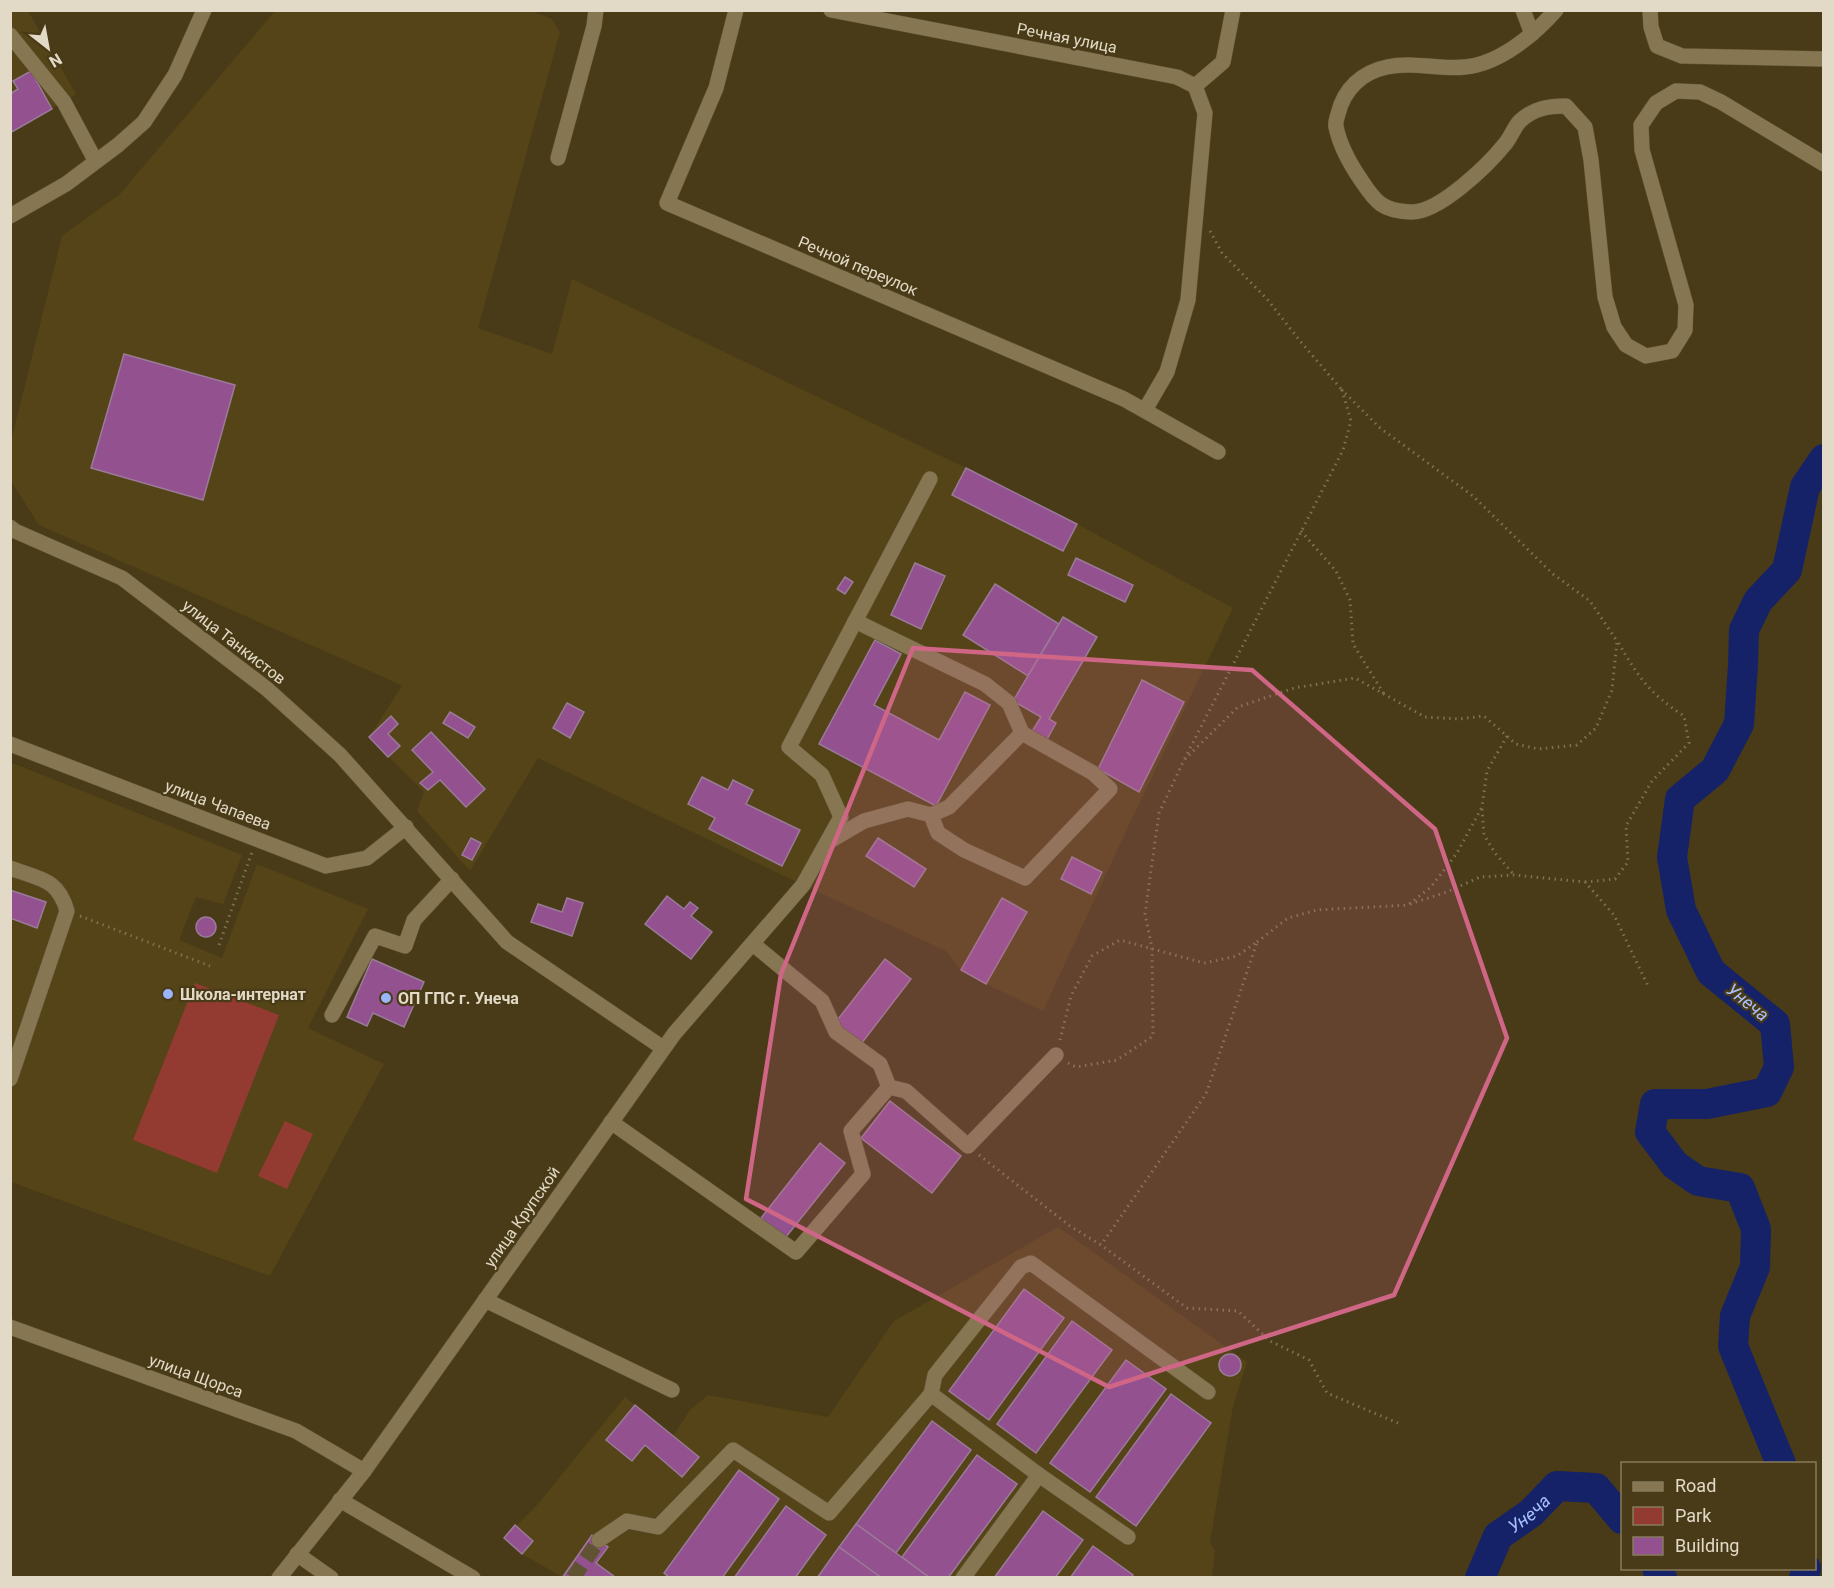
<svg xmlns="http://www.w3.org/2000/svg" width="1834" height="1588" viewBox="0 0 1834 1588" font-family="Roboto,sans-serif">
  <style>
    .built { fill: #554417 }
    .green { fill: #933b31 }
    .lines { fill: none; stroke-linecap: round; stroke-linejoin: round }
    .river { stroke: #152267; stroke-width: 30 }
    .building { fill: #935190; stroke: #9a7b98; stroke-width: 1.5 }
    .minor-tunnel { stroke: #605331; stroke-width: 15; stroke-dasharray: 15 8; stroke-linecap: butt }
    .minor-casing { stroke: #615638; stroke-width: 16 }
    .path { stroke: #7e7253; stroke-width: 3; stroke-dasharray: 1.5 4.5; stroke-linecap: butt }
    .minor { stroke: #867752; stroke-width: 15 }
    .marked { fill: #cf6686; fill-opacity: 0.2; stroke: #cf6686; stroke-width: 4.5; stroke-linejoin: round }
    .poi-dot { fill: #9bb5fd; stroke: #493b17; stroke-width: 2 }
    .labels { text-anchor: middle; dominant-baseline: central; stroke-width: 4.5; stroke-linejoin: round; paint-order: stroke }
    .street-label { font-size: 16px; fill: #e2dac7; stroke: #493b17 }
    .poi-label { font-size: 16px; font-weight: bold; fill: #e2dac7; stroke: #493b17; text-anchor: start }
    .water-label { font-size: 18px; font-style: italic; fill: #a8bffc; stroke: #493b17 }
  </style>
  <rect width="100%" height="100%" fill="#493b17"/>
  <g class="built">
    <polygon points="11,11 28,11 76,94 11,133"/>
    <polygon points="275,11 532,11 552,19 560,32 478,328 552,354 572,279 966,468 1077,524 1233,608 1127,829 1043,1011 986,984 961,970 946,951 803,885 538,758 470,871 417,811 424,792 369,737 402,686 381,676 39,525 11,481 11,441 62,236 120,194"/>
    <polygon points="10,762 242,855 223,904 196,897 179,940 222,958 257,864 368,909 308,1028 384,1064 270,1276 11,1182"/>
    <polygon points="1058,1227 1247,1362 1233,1406 1210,1543 1215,1551 1212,1577 590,1578 587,1576 586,1577 562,1577 522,1554 504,1538 537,1505 625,1397 673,1436 690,1410 708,1395 828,1417 894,1321"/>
  </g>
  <g class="green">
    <polygon points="195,983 279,1015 217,1173 133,1140"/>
    <polygon points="285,1121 313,1134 287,1189 258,1176"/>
  </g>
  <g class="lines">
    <g class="river">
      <polyline points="1781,1464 1733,1346 1735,1316 1755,1267 1756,1229 1740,1188 1698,1181 1675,1165 1650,1132 1655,1104 1707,1104 1767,1092 1779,1067 1775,1024 1711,972 1681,910 1672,857 1680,799 1715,770 1739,724 1743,665 1744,630 1758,601 1787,570 1805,487 1824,459"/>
      <polyline points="1657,1568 1662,1578"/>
      <path id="s1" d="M 1480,1578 L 1498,1536 L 1531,1513 L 1557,1486 L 1596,1488 L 1622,1519"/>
      <polyline points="1804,1578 1806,1568"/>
    </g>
  </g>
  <g class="building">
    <polygon points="31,71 52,109 10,133 10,94 18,89 13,81"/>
    <polygon points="124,354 235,385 203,500 91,468"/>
    <polygon points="966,468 1077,524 1063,551 952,495"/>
    <polygon points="1076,558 1133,585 1125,602 1068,575"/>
    <polygon points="915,563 945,576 921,629 891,615"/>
    <polygon points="845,577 853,582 845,594 837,589"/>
    <polygon points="995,584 1059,624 1028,676 963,635"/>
    <polygon points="1063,617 1097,637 1049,719 1056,723 1046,741 1031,733 1041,717 1013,701"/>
    <polygon points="875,640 901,654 874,705 939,740 965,692 990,705 936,806 819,744"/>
    <polygon points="1142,680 1184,702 1139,792 1098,769"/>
    <polygon points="567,703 584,712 570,738 553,728"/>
    <polygon points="450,712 475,727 468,738 443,723"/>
    <polygon points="391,716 398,724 388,734 400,746 388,757 369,737"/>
    <polygon points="431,732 485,789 466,807 440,780 428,790 420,783 433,772 412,750"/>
    <polygon points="702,777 728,790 733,780 753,790 746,804 800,830 782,866 709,829 715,818 688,804"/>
    <polygon points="471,838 481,843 472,860 462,855"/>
    <polygon points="878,838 926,869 914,887 866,856"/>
    <polygon points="1072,857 1102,872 1091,894 1061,879"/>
    <polygon points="10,890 46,902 37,928 10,918"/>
    <polygon points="667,896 684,909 690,902 698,908 691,916 712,932 691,959 645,924"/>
    <polygon points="567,898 583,903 572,936 531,922 538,904 562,912"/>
    <polygon points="1002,898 1027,912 986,984 961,970"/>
    <circle cx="206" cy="927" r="10"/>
    <polygon points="372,959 424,982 404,1027 373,1013 367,1026 347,1017"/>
    <polygon points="885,959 911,979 861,1044 835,1023"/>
    <polygon points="890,1101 961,1156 932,1193 861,1138"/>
    <polygon points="820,1143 845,1163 786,1237 761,1218"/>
    <polygon points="1024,1289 1064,1318 989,1420 949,1391"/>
    <polygon points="1072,1321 1112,1350 1036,1453 997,1424"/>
    <circle cx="1230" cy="1365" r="11"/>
    <polygon points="1126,1360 1166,1389 1090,1492 1050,1463"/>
    <polygon points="1171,1394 1211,1423 1136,1526 1096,1497"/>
    <polygon points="635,1405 699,1457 682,1477 645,1445 632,1461 606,1440"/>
    <polygon points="932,1421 971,1450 896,1553 856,1524"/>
    <polygon points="977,1455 1017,1484 948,1578 930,1578 902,1557"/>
    <polygon points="739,1470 779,1499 722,1578 670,1578 664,1573"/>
    <polygon points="786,1506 826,1535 795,1578 734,1578"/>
    <polygon points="1043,1511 1083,1540 1055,1578 994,1578"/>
    <polygon points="856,1524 896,1553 930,1578 881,1578 839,1547"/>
    <polygon points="515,1525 533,1541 522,1554 504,1538"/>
    <polygon points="592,1535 608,1547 596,1563 615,1577 562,1578"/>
    <polygon points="1093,1546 1133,1575 1131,1578 1070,1578"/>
    <polygon points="839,1547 879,1576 878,1578 817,1578"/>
  </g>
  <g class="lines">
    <polyline class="minor-tunnel" points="573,1578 599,1540"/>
    <g class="minor-casing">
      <g id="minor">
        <polyline points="736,10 716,88 667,203 1124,399 1218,452"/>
        <polyline points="831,10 1177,77 1195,86 1205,113 1188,300 1167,372 1145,410"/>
        <polyline points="1523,10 1532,34"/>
        <path d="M 1556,10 C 1534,35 1499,64 1465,67 C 1439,70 1413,61 1387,67 C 1362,72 1344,89 1338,114 C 1337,118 1335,122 1336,127 C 1340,146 1350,164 1361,180 C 1376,203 1383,211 1411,212 C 1439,213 1488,165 1505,144 C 1511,137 1514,127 1520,121 C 1534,108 1549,106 1566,106 L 1585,127 L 1591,160 L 1605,297 L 1614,327 L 1626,345 L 1646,356 L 1672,351 L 1685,330 L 1686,305 L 1642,150 L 1641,125 L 1656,103 L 1676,91 L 1700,92 L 1721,102 L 1824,164"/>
        <polyline points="1650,10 1651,27 1657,46 1682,56 1824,59"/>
        <polyline points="10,35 64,102 95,160"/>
        <polyline points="1195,86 1223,62 1233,10"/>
        <polyline points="558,158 594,26 596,10"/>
        <polyline points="10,216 66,184 118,145 144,122 175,75 204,10"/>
        <polyline points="10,527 15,531 122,578 267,689 340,755 507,942 663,1048"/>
        <polyline points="10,744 326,866 367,858 406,827"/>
        <polyline points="931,815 938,833 964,850 1025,878 1110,789 1093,773 1022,733"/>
        <polyline points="828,842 864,821 908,809 931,815 949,807 1022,733 1009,703 985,684 855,621"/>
        <path d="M 10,868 C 39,879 58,878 67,911 L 10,1079"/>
        <polyline points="332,1015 375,936 405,946 414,920 452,879"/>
        <polyline points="889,1087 906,1091 968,1146 1056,1055"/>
        <polyline points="611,1122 796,1252 863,1174 851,1131 889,1087 880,1064 836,1032 822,1001 753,944"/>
        <polyline points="485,1300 672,1390"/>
        <polyline points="10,1327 296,1431 364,1471"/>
        <polyline points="931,1394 935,1375 1021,1267 1031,1263 1208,1392"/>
        <polyline points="1039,1475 1128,1537"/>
        <polyline points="340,1500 473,1578"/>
        <polyline points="599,1540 627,1521 658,1527 733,1450 829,1513 931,1394 1039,1475 963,1578"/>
        <polyline points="297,1554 331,1578"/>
        <polyline points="279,1578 364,1471 674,1034 803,885 841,817 822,775 789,747 930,479"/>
      </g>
    </g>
    <g class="path">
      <polyline points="1210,231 1222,253 1267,299 1300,341 1342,390"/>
      <polyline points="1301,531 1336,571 1350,600 1353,644 1384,694"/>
      <polyline points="1482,809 1484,835 1495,853 1514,875"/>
      <path d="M 1585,882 L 1615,879 L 1628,862 L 1626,826 L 1652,781 L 1689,743 L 1684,716 C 1649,693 1639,678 1618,642"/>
      <polyline points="1410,904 1447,892 1480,877 1514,875 1585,882 1614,915 1648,986"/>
      <polyline points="80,916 210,966"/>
      <polyline points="1257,942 1288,918 1317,910 1408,905 1431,887 1457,853 1482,807 1487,771 1507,736"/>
      <polyline points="219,945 252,852"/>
      <polyline points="1060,1040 1071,996 1092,956 1120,940 1204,963 1237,956 1257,942 1206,1094 1101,1245"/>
      <polyline points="1068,1063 1076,1067 1117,1060 1153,1036 1152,948 1145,914 1159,813 1184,760 1238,707 1294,688 1355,678 1425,717 1459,719 1484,716 1516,744 1538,749 1577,745 1596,728 1612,690 1617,641 1590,601 1553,574 1473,496 1380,428 1342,390 1351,421 1343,450 1184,760"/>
      <polyline points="979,1155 1070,1226 1101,1245 1187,1308 1238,1311 1270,1341 1309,1360 1327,1393 1400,1424"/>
    </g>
    <use href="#minor" class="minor"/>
  </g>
  <path class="marked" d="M 913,648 L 1252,670 L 1435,829 L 1507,1038 L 1394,1295 L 1109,1387 L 746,1199 L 781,974 Z"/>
  <g class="poi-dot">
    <circle cx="168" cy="994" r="6"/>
    <circle cx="386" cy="998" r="6"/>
  </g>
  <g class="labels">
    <g class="street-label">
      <text transform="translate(1067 38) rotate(11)">Речная улица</text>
      <text transform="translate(858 266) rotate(23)">Речной переулок</text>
      <text transform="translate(234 642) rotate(38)">улица Танкистов</text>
      <text transform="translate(218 805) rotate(21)">улица Чапаева</text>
      <text transform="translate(522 1217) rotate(-55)">улица Крупской</text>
      <text transform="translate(196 1376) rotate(20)">улица Щорса</text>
    </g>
    <g class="poi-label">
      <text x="180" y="994">Школа-интернат</text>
      <text x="398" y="998">ОП ГПС г. Унеча</text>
    </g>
    <g class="water-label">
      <text transform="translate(1748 1002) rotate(39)">Унеча</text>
      <text stroke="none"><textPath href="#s1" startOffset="84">Унеча</textPath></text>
    </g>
  </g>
  <rect width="1834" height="1588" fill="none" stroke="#e2dac7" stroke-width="24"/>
  <rect x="1621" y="1462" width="195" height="108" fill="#493b17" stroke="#867b5d" stroke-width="1.5"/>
  <rect x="1633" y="1482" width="30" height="9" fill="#867752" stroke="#867b5d" stroke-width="1.5"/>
  <text x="1675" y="1492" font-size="18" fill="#e2dac7">Road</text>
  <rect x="1633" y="1507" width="30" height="18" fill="#933b31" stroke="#867b5d" stroke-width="1.5"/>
  <text x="1675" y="1522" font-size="18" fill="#e2dac7">Park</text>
  <rect x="1633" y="1537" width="30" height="18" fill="#935190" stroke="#867b5d" stroke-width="1.5"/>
  <text x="1675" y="1552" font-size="18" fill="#e2dac7">Building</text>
  <g transform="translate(48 48) rotate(149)" stroke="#493b17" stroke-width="4.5" paint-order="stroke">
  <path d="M0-4.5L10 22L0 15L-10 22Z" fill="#e2dac7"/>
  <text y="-9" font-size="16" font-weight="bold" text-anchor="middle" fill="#e2dac7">N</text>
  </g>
</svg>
